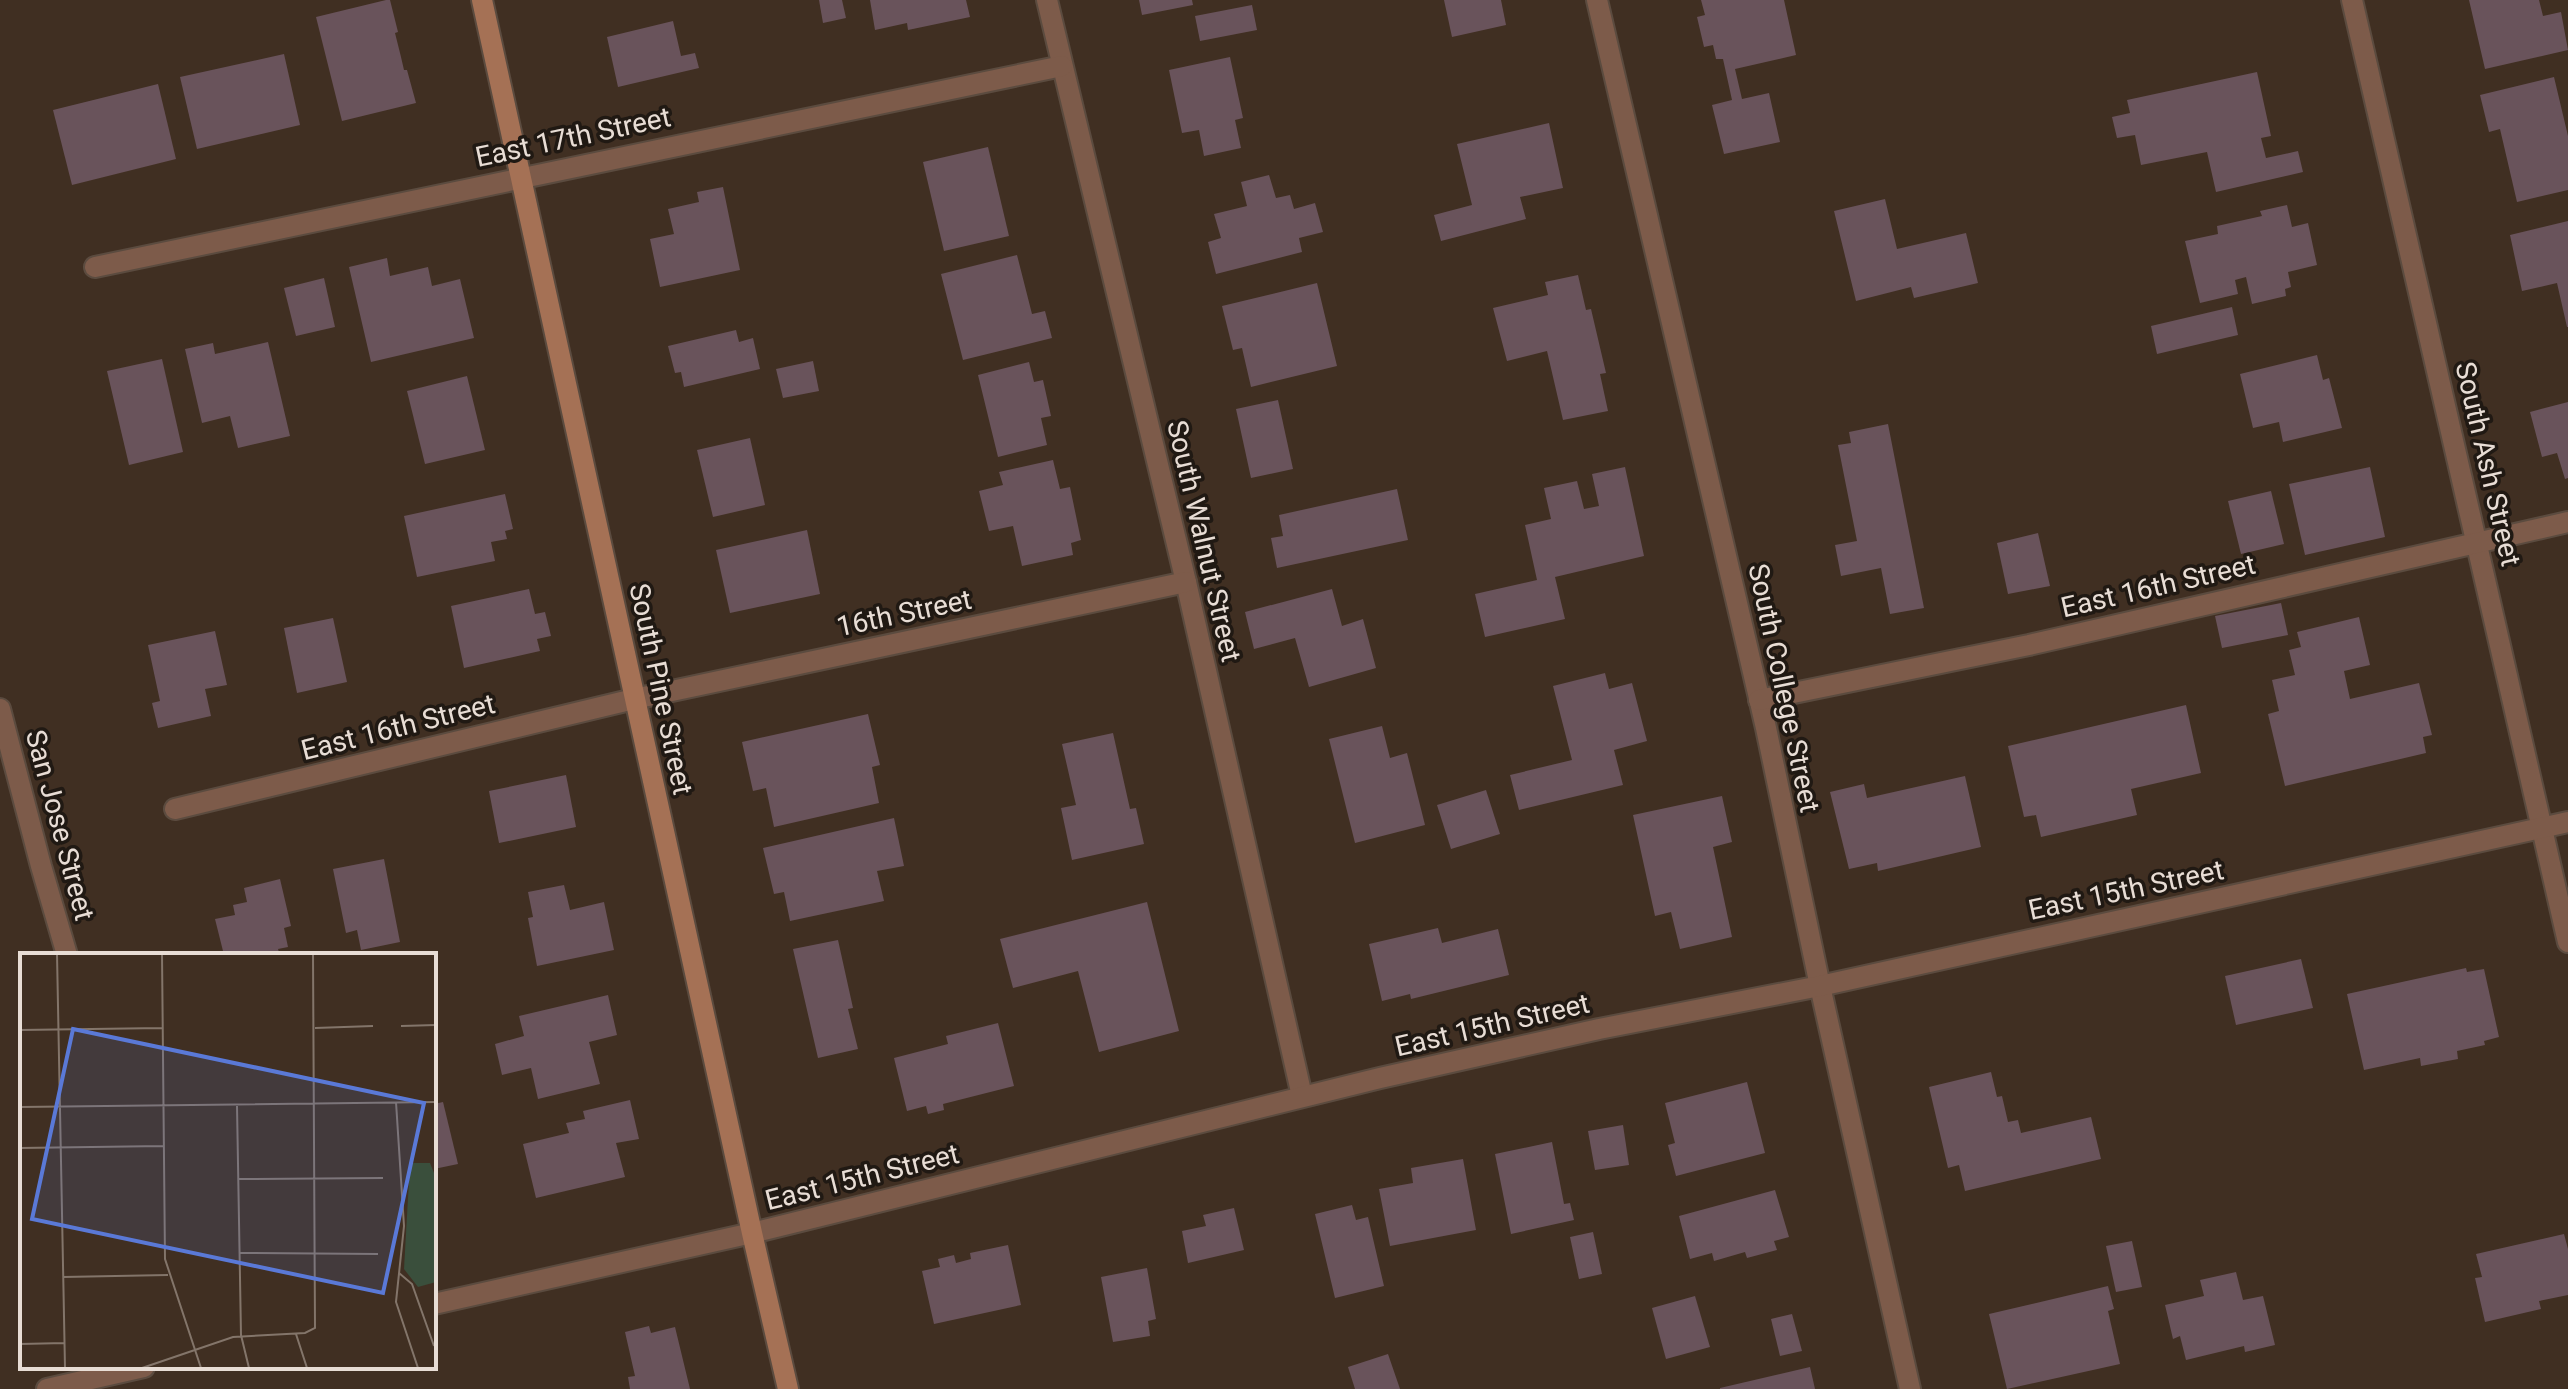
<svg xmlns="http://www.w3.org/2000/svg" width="2568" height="1389" viewBox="0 0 2568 1389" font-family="Roboto,sans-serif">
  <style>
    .building { fill: #69535b }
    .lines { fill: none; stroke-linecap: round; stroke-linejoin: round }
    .street-casing { stroke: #5b4b3f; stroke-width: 24 }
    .secondary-casing { stroke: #5b4b3f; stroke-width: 24 }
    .street { stroke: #7d5b4a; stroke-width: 20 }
    .secondary { stroke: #a57155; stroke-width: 20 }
    .labels { text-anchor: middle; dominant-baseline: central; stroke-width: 7; stroke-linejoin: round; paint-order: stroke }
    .street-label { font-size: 28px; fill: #e8ddd5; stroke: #201913 }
    .inset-road { fill: none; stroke: #83756a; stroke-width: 2 }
    .view { fill: #5a79d7; fill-opacity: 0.15; stroke: #5a79d7; stroke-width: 4 }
    .inset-edge { fill: none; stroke: #e8ddd5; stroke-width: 4 }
  </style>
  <rect width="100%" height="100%" fill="#402f22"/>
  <g class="building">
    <polygon points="386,0 390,0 398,32 395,33 401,57 404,70 407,70 416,103 342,121 316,17"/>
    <polygon points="819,0 842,0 846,18 823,23"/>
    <polygon points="870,0 966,0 970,17 908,30 907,23 875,30"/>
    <polygon points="1139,0 1192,0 1193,5 1142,15"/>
    <polygon points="1444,0 1501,0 1506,25 1452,37"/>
    <polygon points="1701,0 1784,0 1796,55 1735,69 1742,99 1769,93 1780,142 1724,154 1712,105 1732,100 1723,59 1716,59 1713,45 1704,47 1697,17 1705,15"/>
    <polygon points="2469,0 2539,0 2543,16 2561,12 2568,50 2485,69"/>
    <polygon points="1252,5 1257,30 1200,41 1195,16"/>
    <polygon points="673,21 681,56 695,53 699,68 618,87 607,37"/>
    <polygon points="284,54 300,125 197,149 180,77"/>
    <polygon points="1230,57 1243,118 1235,120 1241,148 1204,156 1199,130 1182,133 1169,70"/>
    <polygon points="2257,72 2271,136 2261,138 2266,158 2298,151 2303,172 2216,192 2207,152 2141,165 2135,135 2117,138 2112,117 2130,113 2127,100"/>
    <polygon points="2554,77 2568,136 2568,190 2517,202 2500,129 2489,132 2480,95"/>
    <polygon points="158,84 176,159 72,185 53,110"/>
    <polygon points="1549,123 1563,188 1520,197 1526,219 1441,241 1434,215 1472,205 1457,144"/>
    <polygon points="988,147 1009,236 944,251 923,162"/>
    <polygon points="1269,175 1276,198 1290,195 1294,209 1315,203 1323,232 1299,238 1302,252 1216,274 1208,242 1221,238 1214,214 1247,206 1241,182"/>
    <polygon points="723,187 740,270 660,287 650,239 674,234 668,209 699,202 697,192"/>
    <polygon points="1885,199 1897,249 1966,233 1978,283 1914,298 1911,287 1856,301 1834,211"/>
    <polygon points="2287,205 2292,227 2308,223 2317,265 2288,272 2291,287 2285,289 2286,296 2252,304 2246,277 2235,280 2238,294 2200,303 2185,241 2218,234 2217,226 2262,216 2260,211"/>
    <polygon points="2568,221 2568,327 2567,327 2557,283 2522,291 2510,235"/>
    <polygon points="1017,255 1032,314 1045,311 1052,338 963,360 941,274"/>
    <polygon points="387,258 390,276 428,267 432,286 460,279 474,338 371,362 349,267"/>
    <polygon points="1578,275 1586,310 1591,309 1606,373 1600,374 1608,411 1563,420 1547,351 1507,361 1493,308 1548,295 1545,282"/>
    <polygon points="324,278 335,327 296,336 284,288"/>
    <polygon points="1317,283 1337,366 1251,387 1242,348 1233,350 1222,306"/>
    <polygon points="2232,307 2238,335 2157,354 2151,326"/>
    <polygon points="736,330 739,342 753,338 760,369 684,387 681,372 675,373 668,346"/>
    <polygon points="268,342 290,436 238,448 230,416 202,423 185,349 213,343 215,354"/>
    <polygon points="2317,355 2323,380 2329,378 2342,428 2283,442 2279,422 2253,428 2240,374"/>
    <polygon points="162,359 183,452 129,465 107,371"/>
    <polygon points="813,361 819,391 783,398 776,369"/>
    <polygon points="1029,362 1034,382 1043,380 1051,416 1041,418 1047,445 998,457 978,375"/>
    <polygon points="467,376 485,450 425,464 407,391"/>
    <polygon points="1278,400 1293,469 1251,478 1236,409"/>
    <polygon points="2568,402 2568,478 2565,479 2557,453 2542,457 2530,412"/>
    <polygon points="1888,424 1924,608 1890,614 1881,568 1841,576 1835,545 1857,541 1838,445 1851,443 1849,432"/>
    <polygon points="750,438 765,505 713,517 697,450"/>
    <polygon points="1053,460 1060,489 1070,487 1081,540 1071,543 1073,555 1022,566 1013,526 989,531 979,491 1003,485 999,472"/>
    <polygon points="1625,467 1644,556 1555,577 1565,619 1485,637 1475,594 1537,580 1525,525 1551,519 1544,488 1577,481 1584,509 1599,506 1592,474"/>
    <polygon points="2370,467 2385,537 2305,555 2289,484"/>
    <polygon points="1397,489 1408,540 1277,568 1271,538 1283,536 1279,515"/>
    <polygon points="2271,491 2284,544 2241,554 2228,501"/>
    <polygon points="505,494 513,529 505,531 507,539 491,542 495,561 417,577 404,516"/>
    <polygon points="807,530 820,594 730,613 716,550"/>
    <polygon points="2038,533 2050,586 2008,594 1997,543"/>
    <polygon points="529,589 535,614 545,612 551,636 537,639 540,651 464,668 451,606"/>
    <polygon points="1332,589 1342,626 1363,619 1376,668 1309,687 1295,638 1254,649 1245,612"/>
    <polygon points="2281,603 2288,635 2222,648 2215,616"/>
    <polygon points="2359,617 2370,665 2344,671 2350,699 2419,683 2432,735 2423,737 2426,753 2285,786 2268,714 2279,711 2272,680 2295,675 2289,650 2301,647 2297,632"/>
    <polygon points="333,618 347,682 297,693 284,628"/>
    <polygon points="215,631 227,685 205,689 211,716 158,728 152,703 160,701 148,645"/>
    <polygon points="1605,673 1609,689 1632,683 1647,741 1614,750 1623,785 1519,810 1510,775 1572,760 1553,686"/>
    <polygon points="2186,705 2201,773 2131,789 2137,815 2041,837 2036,815 2024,817 2008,746"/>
    <polygon points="868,714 880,765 872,767 879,803 774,827 766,788 753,791 742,742"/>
    <polygon points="1382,726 1390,758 1407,753 1425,825 1355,843 1329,739"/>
    <polygon points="1113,733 1130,809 1136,808 1144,844 1072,860 1061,808 1076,805 1062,744"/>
    <polygon points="566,775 576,827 499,843 489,791"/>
    <polygon points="1965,776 1981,847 1878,871 1877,863 1849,869 1830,792 1864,784 1867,798"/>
    <polygon points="1486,790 1500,834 1451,849 1437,805"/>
    <polygon points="1722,796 1732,842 1713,847 1732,937 1680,949 1671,912 1655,916 1633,815"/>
    <polygon points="894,818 904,866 877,871 884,901 790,921 784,892 774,894 763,848"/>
    <polygon points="384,859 400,942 361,950 357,930 346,933 333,869"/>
    <polygon points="280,879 291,926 284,928 288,947 278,949 280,955 224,955 215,919 235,915 233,905 247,902 244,888"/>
    <polygon points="564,885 570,910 604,902 614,950 537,966 528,918 533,917 528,892"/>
    <polygon points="1147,902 1179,1031 1099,1052 1078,971 1013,988 1000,939"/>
    <polygon points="1438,928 1442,943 1498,929 1509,975 1411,999 1410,994 1382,1001 1369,944"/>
    <polygon points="838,940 853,1008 848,1009 858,1049 818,1058 793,949"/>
    <polygon points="2301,959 2313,1008 2236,1025 2225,976"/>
    <polygon points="2466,968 2467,972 2484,969 2499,1037 2484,1041 2485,1045 2457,1051 2458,1059 2421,1066 2420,1058 2364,1070 2347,994"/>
    <polygon points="608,995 617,1035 589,1042 600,1084 538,1099 531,1068 502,1075 495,1044 524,1036 519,1016"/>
    <polygon points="998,1023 1014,1086 943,1104 944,1110 928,1114 926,1106 907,1111 894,1058 948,1044 946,1036"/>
    <polygon points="1991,1072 1997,1097 2002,1096 2008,1122 2018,1120 2021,1133 2091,1117 2101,1159 1965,1191 1959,1165 1948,1168 1929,1087"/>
    <polygon points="1747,1082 1765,1153 1676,1176 1668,1145 1675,1143 1665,1103"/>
    <polygon points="630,1100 639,1139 616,1143 625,1177 536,1198 523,1144 569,1133 566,1123 585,1119 583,1111"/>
    <polygon points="443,1102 458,1164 434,1169 434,1104"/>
    <polygon points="1623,1125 1629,1165 1595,1170 1588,1131"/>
    <polygon points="1552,1142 1564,1204 1570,1203 1574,1220 1511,1234 1495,1154"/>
    <polygon points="1463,1159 1476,1230 1390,1246 1379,1189 1413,1183 1411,1168"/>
    <polygon points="1775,1190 1789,1237 1774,1241 1777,1250 1747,1258 1745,1252 1714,1261 1712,1253 1690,1259 1679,1216"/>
    <polygon points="1352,1205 1356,1220 1368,1217 1384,1286 1335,1298 1315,1214"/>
    <polygon points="1234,1208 1244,1250 1188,1263 1182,1231 1206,1226 1203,1215"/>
    <polygon points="1593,1232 1602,1274 1579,1279 1570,1237"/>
    <polygon points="2564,1234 2568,1249 2568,1295 2539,1301 2541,1309 2485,1322 2475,1278 2482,1277 2476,1254"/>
    <polygon points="2132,1241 2142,1287 2116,1292 2106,1246"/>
    <polygon points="1008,1245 1021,1305 934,1324 922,1271 940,1267 938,1259 954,1255 956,1263 971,1259 970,1253"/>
    <polygon points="1147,1268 1156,1319 1148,1321 1150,1336 1113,1342 1101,1277"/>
    <polygon points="2236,1272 2243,1300 2263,1296 2275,1345 2245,1352 2244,1346 2186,1360 2180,1336 2173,1339 2165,1305 2204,1296 2200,1280"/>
    <polygon points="2108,1286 2114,1309 2108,1311 2120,1364 2007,1389 1989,1314"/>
    <polygon points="1695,1296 1710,1347 1666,1359 1652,1308"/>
    <polygon points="1792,1314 1802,1351 1780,1356 1771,1319"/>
    <polygon points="649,1326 651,1333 675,1327 690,1389 630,1389 628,1377 635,1376 625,1332"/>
    <polygon points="1388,1354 1400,1389 1355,1389 1348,1367"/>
    <polygon points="1810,1367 1815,1389 1720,1389 1720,1388"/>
  </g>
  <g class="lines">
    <g class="street-casing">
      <g id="street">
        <polyline points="1047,0 1186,582 1302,1096"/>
        <polyline points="1597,0 1766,728 1820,986 1910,1389"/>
        <polyline points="2352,0 2568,942"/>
        <polyline points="95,267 1062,66"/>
        <polyline points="1759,700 2029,645 2568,522"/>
        <polyline points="0,709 41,866 67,955"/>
        <polyline points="175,809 634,699 1186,582"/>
        <polyline points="434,1304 752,1233 1380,1078 1599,1029 1820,986 2568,822"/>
        <polyline points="47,1389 144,1367"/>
      </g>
    </g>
    <g class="secondary-casing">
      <polyline id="secondary" points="482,0 752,1233 788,1389"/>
    </g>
    <use href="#street" class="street"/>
    <use href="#secondary" class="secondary"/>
  </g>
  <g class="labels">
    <g class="street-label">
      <text transform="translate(573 137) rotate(-12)">East 17th Street</text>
      <text transform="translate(2488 464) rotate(77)">South Ash Street</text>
      <text transform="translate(1204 541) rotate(77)">South Walnut Street</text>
      <text transform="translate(2158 586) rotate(-13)">East 16th Street</text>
      <text transform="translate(904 613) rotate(-12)">16th Street</text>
      <text transform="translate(1784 688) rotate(78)">South College Street</text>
      <text transform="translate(661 689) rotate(78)">South Pine Street</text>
      <text transform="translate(398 727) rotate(-14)">East 16th Street</text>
      <text transform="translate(60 825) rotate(75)">San Jose Street</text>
      <text transform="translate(2126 890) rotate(-12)">East 15th Street</text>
      <text transform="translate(1492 1025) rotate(-13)">East 15th Street</text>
      <text transform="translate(862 1177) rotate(-14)">East 15th Street</text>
    </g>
  </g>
  <g transform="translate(20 953)">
    <rect width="416" height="416" fill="#402f22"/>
    <path d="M 390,210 L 410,210 L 416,225 L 416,329 L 398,334 L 384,316 Z" fill="#3a4f3c"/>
    <path class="inset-road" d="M 0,1 L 26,1M 37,1 L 45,415M 142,1 L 145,306 L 181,415M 381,73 L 416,72M 295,75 L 353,73M 0,77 L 142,75M 376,149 L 384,273 L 376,349 L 398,415M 217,153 L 221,382 L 229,415M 0,154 L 416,149M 0,195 L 143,193M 218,226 L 363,225M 220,300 L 358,301M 379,320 L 392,331 L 414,393M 43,324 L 148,322M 276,381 L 287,415M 0,391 L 45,390M 122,415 L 213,384 L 285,380 L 295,375 L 293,1"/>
    <path class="view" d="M 53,76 L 404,150 L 363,340 L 12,266 Z"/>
    <rect width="416" height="416" class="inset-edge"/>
  </g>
</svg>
